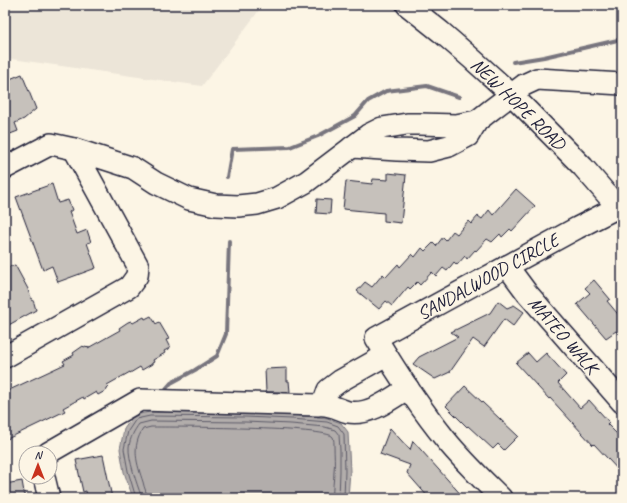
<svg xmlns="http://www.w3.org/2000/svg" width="627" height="503" viewBox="0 0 627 503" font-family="Caveat,sans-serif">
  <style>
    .built { fill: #ece5d8 }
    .water { fill: #b2adab; stroke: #78757e }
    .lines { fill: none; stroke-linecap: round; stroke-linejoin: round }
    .shore { stroke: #5c5a68; stroke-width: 1 }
    .stream { stroke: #78757e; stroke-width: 4 }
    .building { fill: #c6c1bb; stroke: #22223b }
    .minor-casing { stroke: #22223b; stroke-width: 24 }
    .minor { stroke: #fcf5e5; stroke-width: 21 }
    .labels { text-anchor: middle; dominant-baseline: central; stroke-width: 3; stroke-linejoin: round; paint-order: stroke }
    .street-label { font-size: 19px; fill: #22223b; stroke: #fcf5e5 }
  </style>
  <rect width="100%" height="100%" fill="#fcf5e5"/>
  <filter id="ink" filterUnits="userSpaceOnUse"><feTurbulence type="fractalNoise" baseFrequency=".025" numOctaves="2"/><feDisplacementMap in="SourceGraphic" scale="8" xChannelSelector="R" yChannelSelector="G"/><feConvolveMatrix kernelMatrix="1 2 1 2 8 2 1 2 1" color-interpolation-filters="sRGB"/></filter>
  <g filter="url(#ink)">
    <polygon class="built" points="5,5 263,5 202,86 5,58"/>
    <polygon class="water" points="150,412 245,413 292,415 327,418 341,423 348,432 350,471 348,498 133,498 124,472 120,449 124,429 134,415"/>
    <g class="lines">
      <g class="shore">
        <polyline points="136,498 128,471 124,449 128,431 136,419 150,416 245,417 292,419 327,422 338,426 344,434 345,471 344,498"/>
        <path d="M 141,498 L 141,495 C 137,485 128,458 129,447 C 130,438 134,431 139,424 L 151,421 L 245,422 L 291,424 L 325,427 L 335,430 L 339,435 L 340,450 L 340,471 L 339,498"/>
        <path d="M 147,498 C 147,492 144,488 143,482 C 137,464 131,447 143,429 L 151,427 C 172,427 328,427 333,437 C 334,439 334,444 334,446 C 334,454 335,463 334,471 C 334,480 332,489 333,498"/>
      </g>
      <g class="stream">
        <polyline points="513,62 544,57 622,39"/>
        <polyline points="227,177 232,149 290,147 318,136 355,116 368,101 386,91 427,86 459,97"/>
        <polyline points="164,395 164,391 171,383 195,370 217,356 226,334 229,241"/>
      </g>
    </g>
    <g class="building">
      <polygon points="22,74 36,109 24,119 15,123 18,131 5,136 5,81"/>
      <polygon points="388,173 406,175 401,223 384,221 384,213 343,209 346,181 372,184 373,179 388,180"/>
      <polygon points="52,184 58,203 68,200 72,210 69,212 77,234 87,230 91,242 87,243 96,268 58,282 52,266 43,270 16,197"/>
      <polygon points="516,189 535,206 512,231 510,229 502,237 500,234 492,242 487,239 476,251 475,250 467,259 465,256 457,265 454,262 447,271 443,268 436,276 432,272 420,285 417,282 410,289 408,287 392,306 386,301 379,309 357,291 365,282 372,287 383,274 386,277 398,264 400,267 412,254 415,257 422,248 425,251 433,243 436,246 443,237 446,240 453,231 457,234 468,221 471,224 478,216 482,219 489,210 493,215"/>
      <polygon points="317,199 331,200 330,214 316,213"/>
      <polygon points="15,265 28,289 29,293 34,303 36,310 5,327 5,268"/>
      <polygon points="594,280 610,299 607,301 622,319 622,338 616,331 606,338 577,304 590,293 585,288"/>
      <polygon points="498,301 507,308 514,305 524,312 513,326 504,319 484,347 473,339 450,372 435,379 413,364 419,357 458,337 451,332 490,313"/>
      <polygon points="151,316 156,324 159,322 169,339 166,340 170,348 164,351 165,353 153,360 154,362 152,363 152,364 142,370 140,367 130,373 130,372 107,385 109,387 107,389 107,390 98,395 96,392 84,399 83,397 63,408 65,411 5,440 5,392 65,364 63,361 74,355 73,353 83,346 84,347 86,346 88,348 120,330 119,328 128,322 131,321 133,323 144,317 145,319"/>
      <polygon points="528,353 536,362 546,353 566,375 558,383 580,408 589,400 609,422 607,424 622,439 622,474 594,444 593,445 550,398 549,399 516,363"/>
      <polygon points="287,368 287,381 289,381 290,392 266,392 265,369"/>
      <polygon points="465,386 518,436 504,450 498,444 493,449 468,426 467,427 446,406"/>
      <polygon points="390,428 410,450 413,441 464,498 429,498 407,473 410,465 380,454"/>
      <polygon points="103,455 112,498 87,498 86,491 83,492 76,460"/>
      <polygon points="22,481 25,498 5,498 5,484"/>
    </g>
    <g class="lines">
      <g class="minor-casing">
        <g id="minor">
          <polyline points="407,5 441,32 471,58 511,94 583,167 622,212"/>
          <polyline points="352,147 397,150 429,151 449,146 468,136 477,121 491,110 524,85 537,79 622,84"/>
          <polyline points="5,168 51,144 74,149 133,168 156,183 189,199 216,205 238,206 257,204 277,198 306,182 368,135 382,128 407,124 419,124 456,125 477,121"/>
          <polyline points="507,266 527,293 622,402"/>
          <polyline points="5,357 129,287 137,276 138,266 74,149"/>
          <polyline points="323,404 328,390 340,381 386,355"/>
          <path d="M 48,453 L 140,400 L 318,405 C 328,403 338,409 348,412 C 369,416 391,399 408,388"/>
          <polyline points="44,477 49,498"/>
          <path d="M 501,498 C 482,479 463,461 446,440 C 420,408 397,373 376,338 L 577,228 L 618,207"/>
        </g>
      </g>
      <use href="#minor" class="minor"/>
    </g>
  </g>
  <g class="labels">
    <g class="street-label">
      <text transform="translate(518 104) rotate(44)">NEW HOPE ROAD</text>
      <text transform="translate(488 277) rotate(-29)">SANDALWOOD CIRCLE</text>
      <text transform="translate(563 335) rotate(49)">MATEO WALK</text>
    </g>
  </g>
  <rect width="627" height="503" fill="none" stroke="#fcf5e5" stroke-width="20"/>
  <rect x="10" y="10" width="607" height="483" fill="none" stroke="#22223b" stroke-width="1.5" filter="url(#ink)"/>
  <g transform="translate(38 465)"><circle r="19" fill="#fcf5e5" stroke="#a5a1a1"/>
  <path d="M0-3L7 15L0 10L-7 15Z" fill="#c8321e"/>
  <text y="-6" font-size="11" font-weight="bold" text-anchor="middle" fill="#22223b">N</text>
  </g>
</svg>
